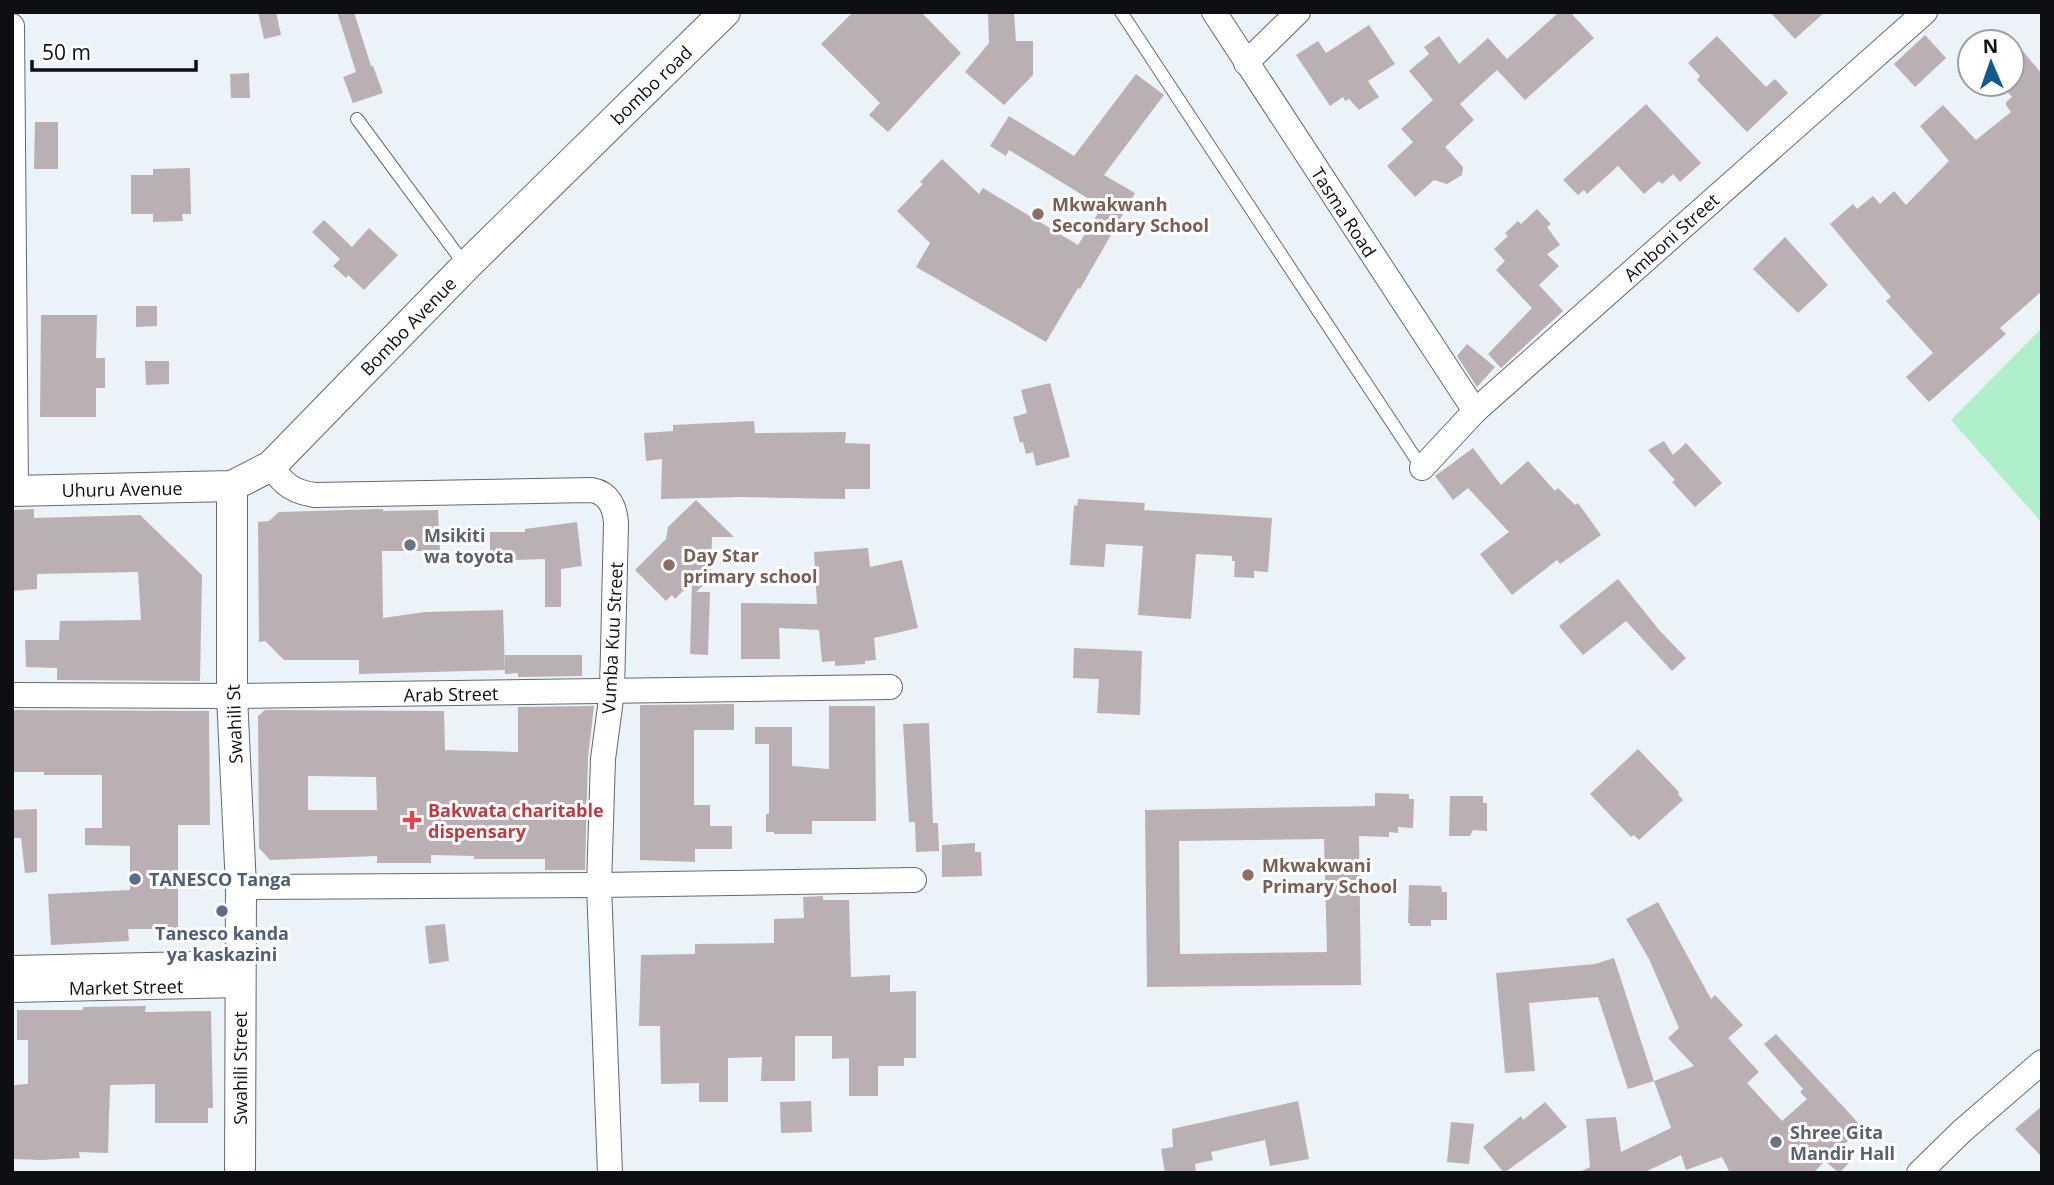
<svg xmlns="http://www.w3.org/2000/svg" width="2054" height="1185" viewBox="0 0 2054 1185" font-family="'Open Sans',sans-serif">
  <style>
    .green { fill: #afefca }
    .building { fill: #bab0b4; fill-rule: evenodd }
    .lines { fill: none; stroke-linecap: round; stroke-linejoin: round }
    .service-casing { stroke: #636a6f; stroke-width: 14 }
    .minor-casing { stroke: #636a6f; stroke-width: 26 }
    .tertiary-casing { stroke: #636a6f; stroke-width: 32 }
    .service { stroke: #fff; stroke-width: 12 }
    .minor { stroke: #fff; stroke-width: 24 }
    .tertiary { stroke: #fff; stroke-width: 30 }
    .education-dot { fill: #8d6e63; stroke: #fff; stroke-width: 2.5 }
    .worship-dot { fill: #6b7280; stroke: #fff; stroke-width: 2.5 }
    .health-dot { fill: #e0444e; stroke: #fff; stroke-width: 2.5 }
    .service-dot { fill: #5c6f8a; stroke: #fff; stroke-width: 2.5 }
    .labels { text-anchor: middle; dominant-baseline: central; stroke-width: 6; stroke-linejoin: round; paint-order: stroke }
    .street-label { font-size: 18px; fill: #0d0f12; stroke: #fff }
    .education-label { font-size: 18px; font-weight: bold; fill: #785e54; stroke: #fff; text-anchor: start }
    .worship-label { font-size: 18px; font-weight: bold; fill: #5b616d; stroke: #fff; text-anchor: start }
    .health-label { font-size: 18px; font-weight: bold; fill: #be3a42; stroke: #fff; text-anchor: start }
    .service-label { font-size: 18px; font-weight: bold; fill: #4e5e75; stroke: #fff; text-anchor: start }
  </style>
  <rect width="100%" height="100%" fill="#ebf3f9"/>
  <polygon class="green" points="2042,328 2042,523 1951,420"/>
  <g class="building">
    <polygon points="258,12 276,12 281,35 264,39"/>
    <polygon points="337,12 354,12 371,66 373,66 383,93 353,103 343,77 356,72"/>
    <polygon points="853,12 921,12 961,53 888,132 869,115 880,103 821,44"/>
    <polygon points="1014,12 1016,41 1033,41 1033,75 1004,105 965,72 989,43 988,13"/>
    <polygon points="1559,12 1570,12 1594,38 1525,100 1497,70 1460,104 1474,120 1445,147 1463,167 1462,175 1447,184 1434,180 1415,197 1387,166 1413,142 1401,129 1433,100 1409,71 1429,54 1424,47 1439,36 1459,64 1488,38 1507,59"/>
    <polygon points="1770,12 1825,12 1795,39"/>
    <polygon points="1369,25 1395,64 1368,81 1379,97 1359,110 1349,99 1345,101 1343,97 1330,106 1296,55 1318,41 1326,53"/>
    <polygon points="1925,35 1946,58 1915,87 1894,64"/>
    <polygon points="1717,36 1766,87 1775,79 1788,93 1747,132 1697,80 1700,76 1688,63"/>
    <polygon points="2012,38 2042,74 2042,291 2000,328 2006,334 1929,402 1906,377 1933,353 1886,301 1891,297 1830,224 1853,204 1857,209 1873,196 1880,204 1894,191 1906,205 1949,161 1920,126 1943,105 1976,140 2011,112 2006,105 2006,102 2012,97 2001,84 2012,84"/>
    <polygon points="249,73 250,98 231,98 230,74"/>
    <polygon points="1136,74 1164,95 1104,175 1135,193 1080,289 1078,288 1046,342 916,267 930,243 897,211 923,184 920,182 942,159 979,194 983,188 1078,245 1102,207 1009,150 1006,156 990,146 1009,116 1074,156"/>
    <polygon points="1646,104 1701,163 1680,182 1673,174 1662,184 1659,181 1644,194 1618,166 1587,194 1584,190 1578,195 1563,180"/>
    <polygon points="35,122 58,122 58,169 34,169"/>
    <polygon points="190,168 191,214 182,214 183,221 153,222 153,214 131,214 131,175 153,175 153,169"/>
    <polygon points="1537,209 1551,224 1547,227 1560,245 1547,254 1559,266 1539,285 1563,311 1501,368 1488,354 1532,308 1496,270 1505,261 1494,249 1508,236 1505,233 1518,221 1521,224"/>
    <polygon points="324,220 352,247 369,228 398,255 364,290 348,275 346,278 333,266 340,259 312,232"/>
    <polygon points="1785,237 1828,285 1798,313 1753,269"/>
    <polygon points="136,306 157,306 157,326 136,327"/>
    <polygon points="41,315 97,315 96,358 105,358 105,388 96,388 96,417 40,417"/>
    <polygon points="1467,344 1495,367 1477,387 1457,356"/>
    <polygon points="145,361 169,361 169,384 146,385"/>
    <polygon points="1050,383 1070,457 1036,466 1033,452 1026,454 1023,442 1020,443 1013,417 1027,413 1021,390"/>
    <polygon points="754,421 755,433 846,432 845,443 870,444 870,489 845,489 845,499 742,497 661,499 662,459 646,461 644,433 673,431 673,425"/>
    <polygon points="1664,441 1673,455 1686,443 1722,483 1695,507 1672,482 1675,480 1648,450"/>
    <polygon points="1473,448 1501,485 1528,461 1555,491 1558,488 1575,505 1578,503 1601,535 1560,564 1557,560 1512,595 1480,554 1509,532 1468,488 1453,500 1435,476"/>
    <polygon points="1078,499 1145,503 1144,510 1272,518 1268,572 1254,571 1254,578 1234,577 1235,561 1232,561 1232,556 1196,554 1191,619 1138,615 1143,546 1106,544 1104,567 1070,565 1074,505 1077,506"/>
    <polygon points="696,500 734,537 712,537 711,578 696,592 710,592 708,655 690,654 692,582 675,599 672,595 666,601 635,570 666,539 668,527"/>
    <polygon points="34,509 34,518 140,515 202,575 200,681 57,680 57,668 26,667 25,640 59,640 60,621 141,620 138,572 37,574 37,589 12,591 12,510"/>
    <polygon points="383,509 383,511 438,510 440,551 382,551 383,618 425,612 503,610 505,670 359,674 359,660 284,660 265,641 259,642 258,522 269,521 279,512"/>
    <polygon points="577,522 582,566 561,569 561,607 545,607 545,559 490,561 490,532 525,532 525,529"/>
    <polygon points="868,548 870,567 902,560 918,628 874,638 876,660 865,661 865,664 835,666 835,661 822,662 819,630 779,628 780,659 741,659 741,603 817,604 814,552"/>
    <polygon points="1618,579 1660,631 1686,658 1672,671 1626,621 1583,655 1559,626"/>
    <polygon points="1074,648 1142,651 1140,715 1097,713 1099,679 1073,678"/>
    <polygon points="505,655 582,655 582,676 518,677 518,673 505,674"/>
    <polygon points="734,704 734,730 694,730 694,805 710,805 710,826 732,826 732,849 695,849 695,862 640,860 640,705"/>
    <path d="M 594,706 L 588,758 L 585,870 L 545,870 L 545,859 L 474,859 L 474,856 L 431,855 L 431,863 L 377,863 L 377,856 L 270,860 L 259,848 L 258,716 L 265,710 L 444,711 L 445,750 L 518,752 L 518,707 ZM 308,776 L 376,777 L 377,810 L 308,810 Z"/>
    <polygon points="829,706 875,706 876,821 812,821 812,834 774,834 774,832 766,832 766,814 769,814 769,744 755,744 755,727 792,727 792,766 829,769"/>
    <polygon points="12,710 209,711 210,825 178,825 178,929 128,929 129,941 51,945 48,894 130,890 130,846 85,845 85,828 102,828 102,775 44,775 44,772 12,772"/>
    <polygon points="929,723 933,823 938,823 939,851 916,852 915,822 909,822 903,724"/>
    <polygon points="1638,749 1679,792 1678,794 1683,800 1639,840 1634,835 1631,837 1590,794"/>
    <path d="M 1375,793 L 1409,794 L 1409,799 L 1414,799 L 1413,828 L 1398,827 L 1398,833 L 1389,832 L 1389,837 L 1359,836 L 1361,985 L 1147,987 L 1145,810 L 1375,806 ZM 1324,839 L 1327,952 L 1180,954 L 1179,841 Z"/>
    <polygon points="1450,796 1483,796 1483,803 1487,803 1487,831 1473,830 1470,836 1449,836"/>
    <polygon points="37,809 37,872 25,873 21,838 12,838 12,810"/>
    <polygon points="975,843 975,852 981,852 982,876 942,877 942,845"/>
    <polygon points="1409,885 1441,886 1442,892 1447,892 1447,920 1431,920 1431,926 1410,926 1410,923 1408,923"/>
    <polygon points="823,896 823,900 849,900 851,977 890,975 890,992 916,991 916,1058 904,1058 904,1066 878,1066 878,1096 849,1096 849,1058 832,1059 832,1036 795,1036 795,1081 761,1081 762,1057 728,1058 728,1102 699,1102 699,1083 661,1084 660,1026 639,1026 641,955 695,954 695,944 774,943 774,919 804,918 803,897"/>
    <polygon points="1658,902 1711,999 1715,995 1743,1025 1728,1038 1759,1072 1747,1083 1782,1121 1807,1099 1800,1092 1803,1089 1764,1044 1776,1034 1863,1128 1839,1149 1851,1161 1839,1173 1825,1161 1813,1173 1730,1173 1722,1157 1686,1170 1681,1155 1643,1173 1577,1173 1590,1167 1586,1119 1616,1117 1621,1152 1671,1128 1654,1081 1694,1066 1668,1038 1679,1028 1649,959 1626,919"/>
    <polygon points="445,924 449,961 429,964 425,926"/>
    <polygon points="1614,958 1654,1081 1628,1089 1598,997 1529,1003 1535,1071 1505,1073 1496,973 1595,964"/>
    <polygon points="146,1006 145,1012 211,1011 213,1108 208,1108 208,1123 155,1123 155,1084 110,1085 108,1153 79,1152 80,1158 41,1160 12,1159 14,1085 28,1084 28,1040 17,1040 17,1010 83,1010 83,1007"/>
    <polygon points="811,1101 812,1132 781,1133 780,1102"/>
    <polygon points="1298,1101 1309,1159 1270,1166 1265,1140 1211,1152 1213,1160 1195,1164 1196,1173 1165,1173 1161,1149 1173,1147 1172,1129"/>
    <polygon points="1545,1102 1567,1127 1504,1173 1483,1147 1521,1116 1523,1120"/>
    <polygon points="2042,1106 2042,1157 2015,1129"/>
    <polygon points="1451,1122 1474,1124 1469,1164 1447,1162"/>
  </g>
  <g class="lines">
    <g class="service-casing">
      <g id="service">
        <polyline points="1121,12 1422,468"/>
        <polyline points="357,119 465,265"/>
      </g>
    </g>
    <g class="minor-casing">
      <g id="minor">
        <polyline points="1214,12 1475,411"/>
        <polyline points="12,26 16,491"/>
        <polyline points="1246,63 1298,12"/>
        <path d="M 271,466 C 283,484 293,492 315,495 L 592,490 C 609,493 615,507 616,523 L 612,692 L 603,759 L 599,885 L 610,1173"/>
        <polyline points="1422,468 1475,411 1925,12"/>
        <polyline points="12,695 232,696 890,687"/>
        <polyline points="241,887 599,885 914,880"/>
        <polyline points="12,968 241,963"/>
        <polyline points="12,990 241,985"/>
        <polyline points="1919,1173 1962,1131 2042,1062"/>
      </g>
    </g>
    <g class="tertiary-casing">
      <g id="tertiary">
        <polyline points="232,486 232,696 241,887 240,1173"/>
        <polyline points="12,491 232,486 271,466 466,266 725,12"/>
      </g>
    </g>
    <use href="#service" class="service"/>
    <use href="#minor" class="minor"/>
    <use href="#tertiary" class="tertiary"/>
  </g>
  <g class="education-dot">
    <circle cx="1038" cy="214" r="7"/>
    <circle cx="669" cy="565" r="7"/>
    <circle cx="1248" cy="875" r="7"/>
  </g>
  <g class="worship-dot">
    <circle cx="410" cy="545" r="7"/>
    <circle cx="1776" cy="1142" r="7"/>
  </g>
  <path class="health-dot" d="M408.5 809.5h7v7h7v7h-7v7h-7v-7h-7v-7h7z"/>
  <g class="service-dot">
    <circle cx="135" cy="879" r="7"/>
    <circle cx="222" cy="911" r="7"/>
  </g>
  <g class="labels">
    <g class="street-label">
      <text transform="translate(651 85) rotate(-44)">bombo road</text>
      <text transform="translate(1344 212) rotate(57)">Tasma Road</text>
      <text transform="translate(1671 237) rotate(-42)">Amboni Street</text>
      <text transform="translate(408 326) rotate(-46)">Bombo Avenue</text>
      <text transform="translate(122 489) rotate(-1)">Uhuru Avenue</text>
      <text transform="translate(612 638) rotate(-87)">Vumba Kuu Street</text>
      <text transform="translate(451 694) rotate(-1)">Arab Street</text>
      <text transform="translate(234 724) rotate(-92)">Swahili St</text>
      <text transform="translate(126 987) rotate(-1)">Market Street</text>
      <text transform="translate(240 1068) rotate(-90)">Swahili Street</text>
    </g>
    <g class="education-label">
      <text x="1052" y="204">Mkwakwanh<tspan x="1052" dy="21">Secondary School</tspan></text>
      <text x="683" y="555">Day Star<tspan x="683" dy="21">primary school</tspan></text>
      <text x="1262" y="865">Mkwakwani<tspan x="1262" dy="21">Primary School</tspan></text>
    </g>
    <g class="worship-label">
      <text x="424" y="535">Msikiti<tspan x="424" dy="21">wa toyota</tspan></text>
      <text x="1790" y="1132">Shree Gita<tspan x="1790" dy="21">Mandir Hall</tspan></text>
    </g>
    <g class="health-label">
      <text x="428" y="810">Bakwata charitable<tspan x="428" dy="21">dispensary</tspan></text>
    </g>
    <g class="service-label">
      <text x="149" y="879">TANESCO Tanga</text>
      <text x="222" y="933" text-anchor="middle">Tanesco kanda<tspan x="222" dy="21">ya kaskazini</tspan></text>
    </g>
  </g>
  <rect width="2054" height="1185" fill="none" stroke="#0d0f12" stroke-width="28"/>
  <g transform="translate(1991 63) rotate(358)"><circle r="33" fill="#ffffff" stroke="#9e9fa0" stroke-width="2"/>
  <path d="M0-5L12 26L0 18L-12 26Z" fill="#0f5b8e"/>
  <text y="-10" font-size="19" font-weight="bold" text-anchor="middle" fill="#0d0f12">N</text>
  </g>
  <path d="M32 60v10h164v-10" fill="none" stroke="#0d0f12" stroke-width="3.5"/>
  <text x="42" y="60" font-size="21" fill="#0d0f12" stroke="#ffffff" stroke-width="5" paint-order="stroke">50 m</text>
</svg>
